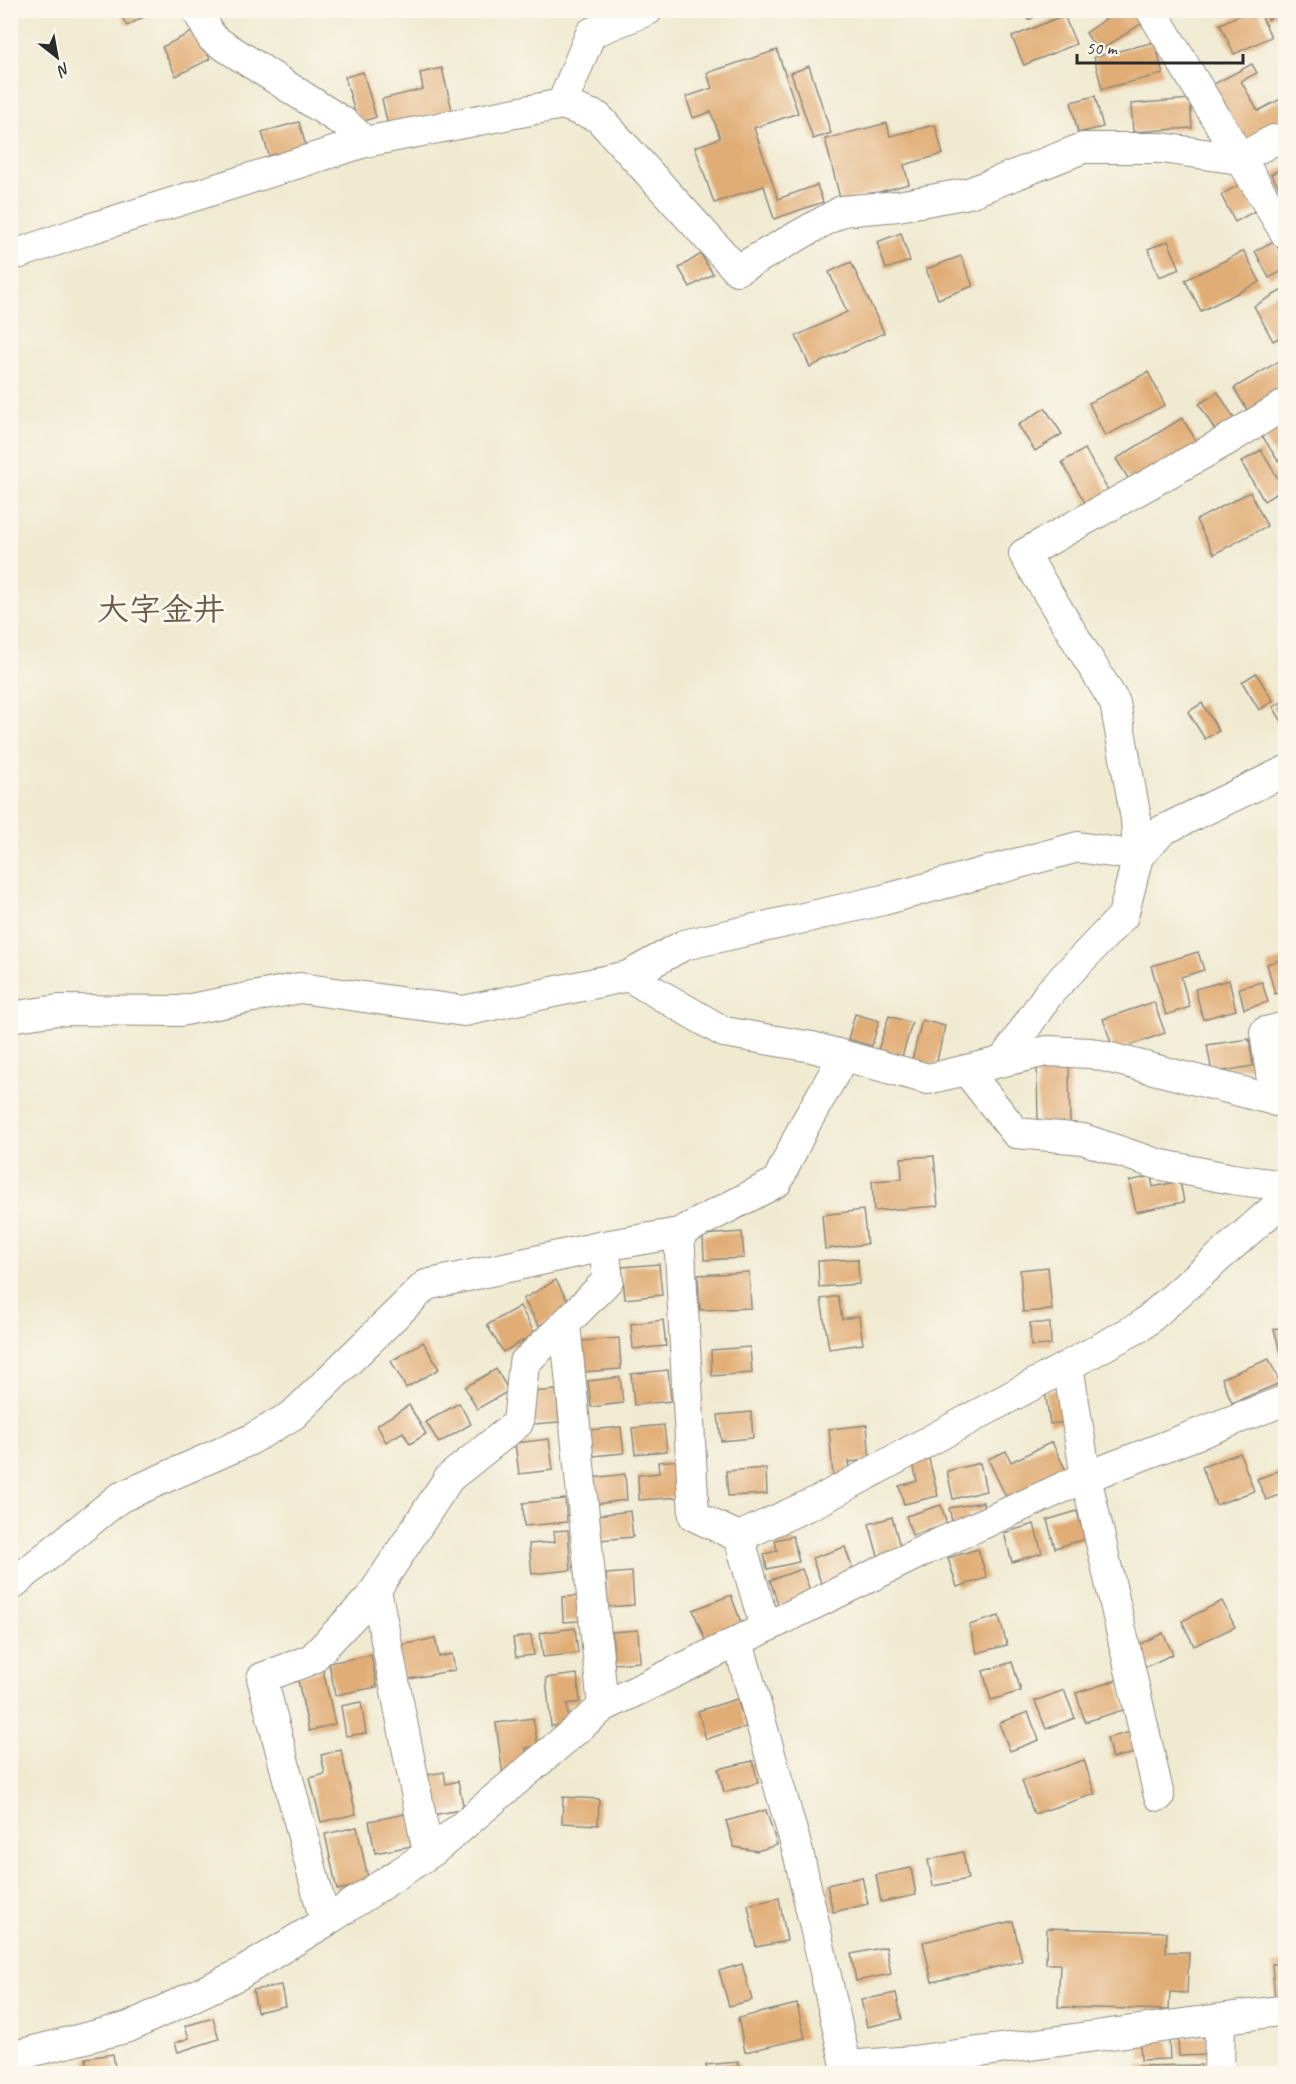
<svg xmlns="http://www.w3.org/2000/svg" width="1296" height="2084" viewBox="0 0 1296 2084" font-family="Caveat,'Klee One',sans-serif">
  <style>
    .building { fill: #e1ad76 }
    .lines { fill: none; stroke-linecap: round; stroke-linejoin: round }
    .minor-casing { stroke: #8e8a7e; stroke-width: 32 }
    .minor { stroke: #fff; stroke-width: 30 }
    .labels { text-anchor: middle; dominant-baseline: central; stroke-width: 6; stroke-linejoin: round; paint-order: stroke }
    .quarter-label { font-size: 32px; font-weight: bold; fill: #6b5845; stroke: #fbf7ec }
  </style>
  <rect width="100%" height="100%" fill="#fbf7ec"/>
  <filter id="ink" filterUnits="userSpaceOnUse"><feTurbulence type="fractalNoise" baseFrequency=".0167" numOctaves="2"/><feDisplacementMap in="SourceGraphic" scale="12" xChannelSelector="R" yChannelSelector="G"/><feConvolveMatrix kernelMatrix="1 2 1 2 8 2 1 2 1" color-interpolation-filters="sRGB"/></filter>
  <filter id="wash" filterUnits="userSpaceOnUse"><feTurbulence type="fractalNoise" baseFrequency=".008" numOctaves="4" result="noise"/><feDisplacementMap in="SourceGraphic" scale="24" xChannelSelector="R" yChannelSelector="G"/><feGaussianBlur stdDeviation="1.35" result="paint"/><feColorMatrix in="noise" values="0 0 0 0 0 0 0 0 0 0 0 0 0 0 0 0 0 1.4 0 .05"/><feComposite in="paint" operator="in"/></filter>
  <g filter="url(#wash)">
    <rect width="100%" height="100%" fill="#f0ead1"/>
    <g id="blocks">
      <g class="building">
        <polygon points="119,10 156,10 127,26"/>
        <polygon points="1023,10 1049,10 1028,20"/>
        <polygon points="1108,10 1136,10 1144,22 1098,52 1086,33 1111,15"/>
        <polygon points="1250,10 1259,10 1271,37 1234,54 1220,24"/>
        <polygon points="1263,10 1286,10 1286,28 1279,14 1268,20"/>
        <polygon points="1064,15 1076,44 1024,65 1012,37"/>
        <polygon points="196,30 210,59 176,76 162,47"/>
        <polygon points="1155,42 1163,74 1102,89 1094,57"/>
        <polygon points="777,50 798,113 754,128 778,199 817,185 823,202 774,219 764,186 714,203 695,147 720,138 711,112 693,118 686,97 712,88 707,73"/>
        <polygon points="1252,64 1257,73 1241,81 1258,111 1286,96 1286,125 1246,147 1212,85"/>
        <polygon points="809,66 831,133 813,139 791,73"/>
        <polygon points="442,68 452,110 388,126 382,99 423,89 420,73"/>
        <polygon points="363,72 376,117 358,123 345,77"/>
        <polygon points="1095,96 1103,127 1078,133 1071,102"/>
        <polygon points="1190,99 1192,128 1133,132 1131,104"/>
        <polygon points="299,122 306,146 269,156 262,132"/>
        <polygon points="887,123 890,136 935,125 943,154 904,165 909,184 841,202 825,139"/>
        <polygon points="1286,166 1286,199 1271,174"/>
        <polygon points="1240,184 1255,211 1235,222 1221,195"/>
        <polygon points="901,233 910,261 886,269 877,242"/>
        <polygon points="1168,241 1180,269 1159,277 1148,249"/>
        <polygon points="1274,241 1286,262 1286,269 1269,278 1255,251"/>
        <polygon points="1244,251 1260,282 1201,311 1185,280"/>
        <polygon points="701,254 713,274 690,287 679,268"/>
        <polygon points="961,256 973,286 938,299 926,269"/>
        <polygon points="851,262 884,333 810,367 796,336 847,312 829,272"/>
        <polygon points="1286,288 1286,334 1273,341 1254,306"/>
        <polygon points="1286,357 1286,393 1250,415 1234,388"/>
        <polygon points="1148,372 1165,405 1105,436 1089,403"/>
        <polygon points="1218,392 1235,420 1216,432 1199,404"/>
        <polygon points="1045,408 1062,434 1035,451 1018,425"/>
        <polygon points="1182,418 1199,445 1133,486 1116,459"/>
        <polygon points="1278,423 1286,434 1286,456 1278,461 1261,434"/>
        <polygon points="1085,449 1111,496 1088,508 1062,462"/>
        <polygon points="1261,450 1284,489 1264,501 1241,462"/>
        <polygon points="1250,492 1267,526 1214,554 1196,520"/>
        <polygon points="1256,673 1273,701 1259,710 1242,682"/>
        <polygon points="1286,700 1286,728 1273,707"/>
        <polygon points="1202,703 1219,731 1205,739 1188,712"/>
        <polygon points="1198,952 1204,970 1181,977 1190,1007 1166,1015 1151,966"/>
        <polygon points="1286,958 1286,991 1275,994 1267,964"/>
        <polygon points="1229,980 1236,1010 1203,1019 1195,989"/>
        <polygon points="1262,982 1268,1002 1244,1009 1239,988"/>
        <polygon points="1154,1002 1165,1033 1114,1051 1103,1019"/>
        <polygon points="855,1014 879,1021 872,1046 848,1039"/>
        <polygon points="889,1016 912,1023 902,1057 878,1050"/>
        <polygon points="922,1020 945,1026 936,1065 912,1060"/>
        <polygon points="1249,1039 1253,1066 1212,1073 1207,1045"/>
        <polygon points="1069,1064 1070,1124 1038,1125 1037,1065"/>
        <polygon points="934,1156 938,1206 874,1211 872,1181 902,1179 901,1158"/>
        <polygon points="1151,1176 1153,1187 1180,1181 1184,1202 1136,1212 1129,1181"/>
        <polygon points="863,1210 867,1244 825,1249 822,1215"/>
        <polygon points="742,1232 744,1258 704,1260 703,1235"/>
        <polygon points="858,1259 859,1284 819,1287 818,1261"/>
        <polygon points="659,1264 662,1295 625,1299 622,1267"/>
        <polygon points="1048,1267 1052,1310 1023,1312 1020,1270"/>
        <polygon points="749,1272 751,1308 700,1310 698,1275"/>
        <polygon points="556,1280 571,1307 539,1326 523,1299"/>
        <polygon points="838,1296 842,1319 859,1316 863,1344 829,1349 821,1299"/>
        <polygon points="520,1306 535,1334 503,1352 487,1325"/>
        <polygon points="663,1320 666,1346 633,1349 631,1324"/>
        <polygon points="1030,1323 1050,1323 1051,1345 1031,1346"/>
        <polygon points="1286,1326 1286,1369 1285,1369 1274,1329"/>
        <polygon points="619,1338 621,1369 584,1372 582,1341"/>
        <polygon points="423,1342 439,1369 406,1388 391,1361"/>
        <polygon points="750,1347 752,1373 712,1376 711,1350"/>
        <polygon points="1269,1359 1280,1383 1232,1403 1222,1378"/>
        <polygon points="496,1369 509,1391 477,1409 465,1387"/>
        <polygon points="668,1370 671,1401 634,1405 631,1374"/>
        <polygon points="620,1377 623,1403 591,1407 588,1381"/>
        <polygon points="1060,1389 1065,1422 1050,1424 1045,1391"/>
        <polygon points="556,1390 559,1422 533,1424 531,1392"/>
        <polygon points="459,1403 471,1424 439,1443 426,1422"/>
        <polygon points="409,1405 426,1434 410,1444 403,1432 386,1442 377,1425"/>
        <polygon points="751,1412 753,1438 721,1441 718,1415"/>
        <polygon points="664,1425 667,1451 635,1454 632,1428"/>
        <polygon points="867,1425 870,1460 848,1462 850,1474 833,1476 829,1429"/>
        <polygon points="621,1427 624,1453 592,1456 589,1430"/>
        <polygon points="549,1439 553,1470 519,1474 515,1443"/>
        <polygon points="1052,1442 1067,1473 1008,1501 988,1459 1006,1451 1011,1462"/>
        <polygon points="1240,1453 1254,1491 1216,1505 1202,1467"/>
        <polygon points="929,1459 938,1496 904,1504 899,1486 917,1481 913,1463"/>
        <polygon points="680,1460 682,1497 639,1500 638,1475 659,1473 658,1462"/>
        <polygon points="980,1463 986,1491 953,1499 947,1471"/>
        <polygon points="766,1468 767,1494 728,1496 726,1471"/>
        <polygon points="1286,1468 1286,1492 1266,1500 1257,1479"/>
        <polygon points="625,1474 627,1500 595,1504 592,1478"/>
        <polygon points="565,1499 567,1522 524,1526 523,1503"/>
        <polygon points="983,1502 984,1511 968,1514 969,1523 953,1526 949,1508"/>
        <polygon points="941,1505 947,1525 912,1535 906,1516"/>
        <polygon points="630,1511 633,1537 600,1540 598,1515"/>
        <polygon points="1077,1511 1085,1539 1055,1548 1047,1520"/>
        <polygon points="892,1517 901,1550 878,1556 869,1524"/>
        <polygon points="1034,1524 1042,1553 1012,1562 1004,1533"/>
        <polygon points="568,1530 571,1570 532,1574 529,1544 555,1542 554,1531"/>
        <polygon points="793,1536 799,1562 767,1569 764,1554 777,1551 775,1540"/>
        <polygon points="845,1547 854,1573 822,1585 812,1558"/>
        <polygon points="978,1549 987,1578 957,1587 948,1558"/>
        <polygon points="802,1569 812,1596 779,1607 770,1580"/>
        <polygon points="632,1572 634,1605 608,1607 606,1574"/>
        <polygon points="731,1595 743,1628 706,1642 693,1610"/>
        <polygon points="578,1596 579,1621 563,1622 562,1597"/>
        <polygon points="1222,1601 1235,1627 1194,1646 1182,1621"/>
        <polygon points="999,1616 1007,1645 977,1653 969,1625"/>
        <polygon points="575,1628 578,1653 543,1657 540,1633"/>
        <polygon points="638,1630 640,1662 614,1664 612,1632"/>
        <polygon points="1163,1633 1173,1654 1146,1667 1136,1646"/>
        <polygon points="531,1635 534,1655 516,1657 513,1638"/>
        <polygon points="435,1638 439,1657 452,1654 455,1670 404,1680 397,1646"/>
        <polygon points="371,1655 377,1687 335,1695 329,1663"/>
        <polygon points="1012,1662 1021,1691 991,1700 983,1671"/>
        <polygon points="323,1670 335,1724 309,1731 297,1676"/>
        <polygon points="577,1674 580,1702 567,1704 569,1724 551,1726 546,1678"/>
        <polygon points="1117,1680 1126,1709 1085,1722 1076,1693"/>
        <polygon points="1064,1690 1075,1718 1046,1729 1035,1701"/>
        <polygon points="737,1699 746,1727 706,1739 698,1711"/>
        <polygon points="361,1702 366,1733 346,1736 341,1706"/>
        <polygon points="1028,1712 1039,1740 1010,1751 999,1723"/>
        <polygon points="533,1718 538,1746 526,1748 526,1760 503,1776 496,1723"/>
        <polygon points="1135,1731 1140,1752 1112,1758 1107,1738"/>
        <polygon points="341,1750 356,1814 321,1822 310,1778 325,1774 321,1755"/>
        <polygon points="1084,1760 1095,1794 1034,1814 1022,1781"/>
        <polygon points="753,1761 758,1783 724,1792 718,1769"/>
        <polygon points="444,1772 446,1784 458,1781 464,1809 433,1815 426,1775"/>
        <polygon points="563,1797 599,1799 598,1825 562,1823"/>
        <polygon points="766,1810 777,1845 757,1851 734,1847 726,1821"/>
        <polygon points="411,1813 417,1845 375,1853 369,1821"/>
        <polygon points="357,1827 369,1883 337,1890 325,1834"/>
        <polygon points="963,1852 968,1879 933,1886 928,1860"/>
        <polygon points="911,1868 916,1895 881,1902 876,1875"/>
        <polygon points="862,1877 868,1904 833,1912 827,1885"/>
        <polygon points="779,1898 787,1941 756,1947 748,1905"/>
        <polygon points="1013,1921 1022,1961 932,1982 923,1942"/>
        <polygon points="1047,1928 1167,1932 1166,1952 1189,1952 1187,1993 1170,1992 1169,2010 1058,2007 1060,1964 1046,1964"/>
        <polygon points="886,1947 891,1974 856,1981 851,1954"/>
        <polygon points="1286,1963 1286,1998 1275,1999 1272,1964"/>
        <polygon points="742,1964 752,2000 729,2006 719,1971"/>
        <polygon points="281,1985 285,2006 257,2012 253,1990"/>
        <polygon points="896,1993 902,2019 867,2027 861,2000"/>
        <polygon points="797,2004 805,2038 745,2052 738,2018"/>
        <polygon points="213,2018 219,2039 178,2052 175,2043 189,2038 185,2026"/>
        <polygon points="1207,2037 1208,2055 1179,2056 1178,2038"/>
        <polygon points="1169,2040 1170,2059 1141,2060 1140,2042"/>
        <polygon points="113,2054 116,2074 88,2074 86,2058"/>
        <polygon points="738,2062 739,2074 707,2074 706,2065"/>
        <polygon points="1201,2065 1201,2074 1138,2074 1137,2066"/>
        <polygon points="1245,2070 1275,2072 1275,2074 1244,2074"/>
      </g>
    </g>
  </g>
  <g filter="url(#ink)">
    <use href="#blocks" fill-opacity="0" stroke="#8e8a7e" stroke-width="1.5"/>
    <g class="lines">
      <g class="minor-casing">
        <g id="minor">
          <polyline points="197,10 212,38 346,124 365,142"/>
          <polyline points="1151,10 1286,234"/>
          <polyline points="562,104 598,117 737,270 842,211 898,206 969,193 1083,148 1162,148 1239,159 1274,140 1286,138"/>
          <polyline points="10,254 20,253 89,229 365,142 562,104 591,33 648,10"/>
          <polyline points="628,976 724,1032 812,1047 928,1079 1047,1051 1091,1053 1286,1103"/>
          <polyline points="10,1017 58,1010 180,1011 300,988 464,1011 628,976 684,945 883,900 1078,847 1138,856 1163,830 1286,771"/>
          <polyline points="1003,1061 1049,993 1123,916 1138,856 1136,819 1115,703 1024,554 1224,442 1286,404"/>
          <polyline points="966,1070 1016,1133 1083,1139 1157,1164 1232,1179 1286,1186"/>
          <polyline points="1275,1101 1265,1032 1286,1027"/>
          <polyline points="679,1233 694,1516 739,1537 822,1499 1141,1326 1286,1198"/>
          <polyline points="1068,1366 1086,1477 1159,1796"/>
          <polyline points="739,1537 765,1627"/>
          <polyline points="10,1586 119,1498 250,1440 293,1415 426,1285 604,1246 679,1233 777,1182 804,1126 844,1056"/>
          <polyline points="376,1590 428,1853"/>
          <polyline points="738,1642 799,1856 848,2074"/>
          <polyline points="603,1707 565,1324 608,1280 604,1246"/>
          <polyline points="325,1922 262,1678 312,1659 371,1597 449,1478 518,1423 524,1363 565,1324"/>
          <polyline points="10,2057 129,2027 238,1975 325,1922 433,1851 603,1707 927,1549 1086,1477 1286,1400"/>
          <polyline points="847,2066 913,2061 1286,2010"/>
          <polyline points="1219,2074 1220,2020"/>
        </g>
      </g>
      <use href="#minor" class="minor"/>
    </g>
  </g>
  <g class="labels">
    <g class="quarter-label">
      <text x="161" y="609">大字金井</text>
    </g>
  </g>
  <rect width="1296" height="2084" fill="none" stroke="#fbf7ec" stroke-width="36"/>
  <g transform="translate(57 57) rotate(149)" stroke="#fbf7ec" stroke-width="4.5" paint-order="stroke">
  <path d="M0-4.5L10 22L0 15L-10 22Z" fill="#2b2b2b"/>
  <text y="-9" font-size="16" font-weight="bold" text-anchor="middle" fill="#2b2b2b">N</text>
  </g>
  <path d="M1077 54v9h166v-9" fill="none" stroke="#2b2b2b" stroke-width="3"/>
  <text x="1086" y="54" font-size="18" fill="#2b2b2b" stroke="#fbf7ec" stroke-width="4.5" paint-order="stroke">50 m</text>
</svg>
